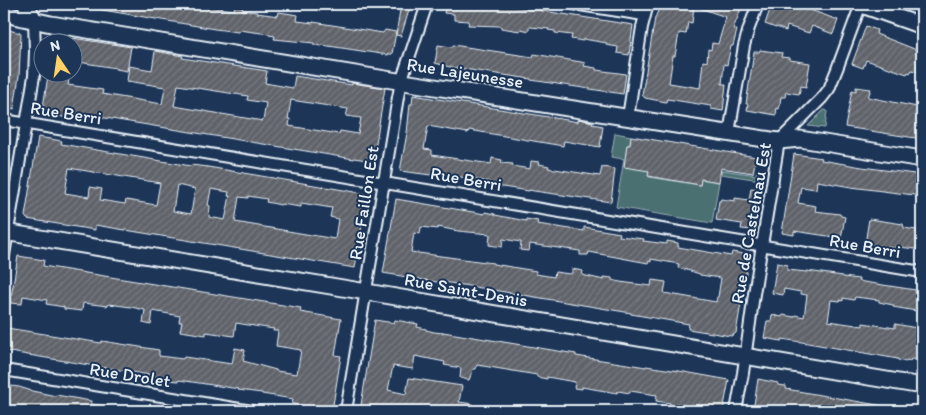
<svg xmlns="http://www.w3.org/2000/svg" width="926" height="415" viewBox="0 0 926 415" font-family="Itim,sans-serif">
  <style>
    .grass { fill: url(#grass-dots); stroke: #9ab0b5 }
    .green { fill: #4b7072; stroke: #9ab0b5 }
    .building { fill: url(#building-hatch); stroke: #e8f1f8; fill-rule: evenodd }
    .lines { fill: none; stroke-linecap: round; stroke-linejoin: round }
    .street-casing { stroke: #e8f1f8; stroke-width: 14 }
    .secondary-casing { stroke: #e8f1f8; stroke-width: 19 }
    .street { stroke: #1d3557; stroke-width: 10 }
    .secondary { stroke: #1d3557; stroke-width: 15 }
    .labels { text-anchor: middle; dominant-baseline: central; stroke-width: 4; stroke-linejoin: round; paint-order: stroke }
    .street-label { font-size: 18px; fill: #e8f1f8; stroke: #1d3557 }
  </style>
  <defs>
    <pattern id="grass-dots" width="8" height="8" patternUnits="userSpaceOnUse" patternTransform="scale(1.25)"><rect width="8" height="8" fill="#4b7072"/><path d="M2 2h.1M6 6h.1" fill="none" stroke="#658587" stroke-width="1.8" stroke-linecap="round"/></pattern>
    <pattern id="building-hatch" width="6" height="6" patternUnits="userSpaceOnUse" patternTransform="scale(1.25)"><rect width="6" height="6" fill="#60636a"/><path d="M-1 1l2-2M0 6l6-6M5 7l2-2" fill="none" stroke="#777a80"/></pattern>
  </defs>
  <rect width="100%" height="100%" fill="#1d3557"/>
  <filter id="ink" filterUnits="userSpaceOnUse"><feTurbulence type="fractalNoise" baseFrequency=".02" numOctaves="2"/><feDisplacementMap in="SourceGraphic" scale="10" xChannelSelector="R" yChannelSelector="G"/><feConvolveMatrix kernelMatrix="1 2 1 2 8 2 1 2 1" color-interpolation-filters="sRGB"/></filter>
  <g filter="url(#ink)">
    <polygon class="grass" points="824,110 826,110 827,111 825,128 808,126"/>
    <g class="green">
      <polygon points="615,133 631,136 630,145 627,145 626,156 649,171 649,177 700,185 701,179 719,182 712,223 616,207 624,159 611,157"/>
      <polygon points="722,170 756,175 757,170 762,171 760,180 721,174"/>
    </g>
    <g class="building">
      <polygon points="91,4 185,4 234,10 235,6 243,7 242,10 257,12 257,13 278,16 279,12 298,15 297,21 313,23 313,22 383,33 385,30 396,32 392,54 388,54 388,55 322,45 322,46 314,45 314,43 274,39 275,36 269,35 269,34 239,30 238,32 215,29 91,8"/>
      <polygon points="401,4 411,4 401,36 396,35"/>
      <polygon points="446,4 498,4 633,25 629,55 617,53 618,47 606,45 607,43 583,39 583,41 571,39 572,35 555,33 555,31 548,30 549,29 531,27 529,27 529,31 521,29 520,31 501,28 501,26 468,25 469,21 454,20 454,14 444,13"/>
      <path d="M 661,4 L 743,4 L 733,29 L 737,30 L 733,46 L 731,46 L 727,65 L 724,64 L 722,84 L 726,84 L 723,111 L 711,109 L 711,106 L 667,99 L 666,102 L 645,98 L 642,95 L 655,18 ZM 694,6 L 726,17 L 718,44 L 712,43 L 711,50 L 708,49 L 707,62 L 703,61 L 700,88 L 669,83 L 673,56 L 675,56 L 679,33 L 686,34 L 688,22 L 692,23 Z"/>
      <polygon points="772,4 794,4 838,20 833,34 812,26 809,33 787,26 786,31 776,27 776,28 765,24"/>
      <polygon points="866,26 877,30 876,34 922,52 922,73 912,70 910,73 908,72 907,74 866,60 863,68 852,64"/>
      <polygon points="4,29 21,33 19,76 14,109 4,107"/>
      <polygon points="72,38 131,47 127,71 116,69 116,68 72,61"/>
      <polygon points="438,45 451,47 453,47 453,45 533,57 534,54 581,62 585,63 584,66 596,68 596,70 626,74 623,94 531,80 531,79 450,67 435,63"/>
      <polygon points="760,50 782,53 781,57 790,58 790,60 810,63 806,87 801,86 799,94 786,92 785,97 781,97 779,109 777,108 776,115 747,110 748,104 746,104 754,52 759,52"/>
      <path d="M 155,51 L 183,56 L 182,58 L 267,71 L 265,83 L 293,88 L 295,76 L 352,85 L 352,83 L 385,88 L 373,161 L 354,158 L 354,159 L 69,112 L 68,118 L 42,113 L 48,76 L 69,79 L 68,85 L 103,90 L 102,94 L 162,104 L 165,87 L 127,81 L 129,66 L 152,70 ZM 178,85 L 248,96 L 247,100 L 266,103 L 263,121 L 174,106 ZM 291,100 L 348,109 L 346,116 L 361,118 L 358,134 L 340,131 L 339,134 L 289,126 L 290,119 L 288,119 Z"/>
      <polygon points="856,87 871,89 868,97 922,108 922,139 845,127 852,90 856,91"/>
      <polygon points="413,95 567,120 578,122 578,119 593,122 592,124 603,126 600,147 564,141 563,146 469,130 468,133 428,126 424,149 432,150 432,155 491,164 492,158 502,160 501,163 513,164 512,166 530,169 531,161 540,162 539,164 549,166 548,168 600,176 602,167 615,169 611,202 534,191 529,190 529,191 489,185 489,182 432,172 431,175 400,171 407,133 410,104 412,104"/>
      <polygon points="631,136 756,157 753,173 721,168 719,182 701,179 700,185 648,176 649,171 624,167 627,145 630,145"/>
      <path d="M 38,137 L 62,141 L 61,144 L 73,146 L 191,166 L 191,165 L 208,167 L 367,194 L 355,268 L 95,225 L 95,230 L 27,219 L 25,216 ZM 69,168 L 160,183 L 156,205 L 126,200 L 125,204 L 100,200 L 102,189 L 90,187 L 89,197 L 65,193 ZM 177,185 L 195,189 L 191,214 L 173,211 ZM 211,189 L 229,192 L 228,196 L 230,196 L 225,220 L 209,217 L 210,206 L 208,205 ZM 248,196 L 267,199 L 266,202 L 281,205 L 281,204 L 301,207 L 301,203 L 332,208 L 330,217 L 338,219 L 335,239 L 235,222 L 239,197 L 248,198 Z"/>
      <polygon points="794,154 822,158 821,160 862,167 922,175 922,196 851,187 817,181 816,189 801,187 798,203 816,206 815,211 840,214 841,216 845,217 841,238 794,231 794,235 782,233"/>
      <polygon points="751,188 760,189 753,230 741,229 742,224 716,220 719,201 720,201 721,199 735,201 735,198 749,200"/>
      <path d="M 396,199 L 485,214 L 485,212 L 495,214 L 495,215 L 526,221 L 526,219 L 538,221 L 537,224 L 584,231 L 584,227 L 620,233 L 619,236 L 644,239 L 643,241 L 667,244 L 667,241 L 678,243 L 678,247 L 725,255 L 731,256 L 732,252 L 749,255 L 736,333 L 731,336 L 688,329 L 689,324 L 631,314 L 631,313 L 463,285 L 443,282 L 443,283 L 383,273 ZM 421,227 L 438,229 L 438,227 L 458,231 L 490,234 L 489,245 L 502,247 L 503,239 L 521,242 L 520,250 L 529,251 L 530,244 L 580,251 L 580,255 L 588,255 L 589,252 L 648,263 L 649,261 L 651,262 L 651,259 L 679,264 L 678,268 L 687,270 L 700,274 L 700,275 L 721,278 L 718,297 L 717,297 L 716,302 L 664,293 L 666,282 L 652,280 L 651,286 L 620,282 L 612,280 L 612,278 L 604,277 L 604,280 L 582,275 L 583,271 L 572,269 L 572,273 L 570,274 L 555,272 L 554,277 L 536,274 L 536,271 L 493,264 L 493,263 L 411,252 L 414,233 L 420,234 Z"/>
      <polygon points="869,219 903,224 904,228 922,231 922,250 900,247 900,249 865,244"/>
      <polygon points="18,256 44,260 43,266 301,308 300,312 341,319 335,355 341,356 332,411 292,404 293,399 262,394 262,393 238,390 239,389 179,380 179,381 168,380 167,382 155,381 156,376 4,351 5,330 7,330 7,328 101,343 102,341 159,350 159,356 183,359 184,357 232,364 235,348 245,350 243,361 276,370 276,371 297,374 301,350 276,346 278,331 273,331 274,329 248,325 236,323 234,336 206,332 206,335 180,331 182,322 179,322 180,316 153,311 151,325 143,323 145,310 131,307 109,304 108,306 83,303 82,311 64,309 64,307 46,304 47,300 23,296 22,304 10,303"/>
      <polygon points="777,263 788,265 787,270 807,272 807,271 843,276 843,277 859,279 858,281 870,283 922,291 922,312 893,307 893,305 879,302 879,300 855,297 854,300 843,298 843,301 840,300 840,301 831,300 828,321 863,326 863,323 895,328 895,324 922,329 921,342 922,342 922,360 911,359 910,361 906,360 906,362 898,360 898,359 808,343 782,339 782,341 764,338 767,321 771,321 772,315 782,317 783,315 794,317 795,315 804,317 807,295 801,294 801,292 784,289 783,295 772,293"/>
      <polygon points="375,320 394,323 395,320 418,324 417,327 426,329 426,330 434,332 443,333 443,332 461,335 576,354 576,356 646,367 646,366 659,368 679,371 729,380 723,411 706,411 707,410 682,406 682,411 669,411 670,403 656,401 657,395 630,391 630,393 618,391 617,393 582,387 582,389 574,388 575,382 547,377 547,379 537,377 537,375 477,365 476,369 473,369 469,380 460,378 461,368 444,365 445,362 415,356 413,369 393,366 388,390 406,394 409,378 462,386 459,402 473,404 472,411 360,411"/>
      <polygon points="758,379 778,383 778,385 786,386 786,389 889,407 888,411 753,411"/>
      <polygon points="4,385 19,387 32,391 56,396 56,395 91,401 91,404 108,406 107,411 4,411"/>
    </g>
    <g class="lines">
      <g class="street-casing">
        <g id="street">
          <polyline points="573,4 644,15"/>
          <polyline points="628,117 642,27 648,4"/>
          <polyline points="4,120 922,272"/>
          <polyline points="729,133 744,46 749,28 758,4"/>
          <polyline points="4,255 34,76 35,51 34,20"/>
          <polyline points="4,370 252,411"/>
          <polyline points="346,411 398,97 401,82 427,4"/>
          <polyline points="736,411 743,373 754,294 779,141 822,98 829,89 837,69 861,4"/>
        </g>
      </g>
      <g class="secondary-casing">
        <g id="secondary">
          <polyline points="26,4 34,20"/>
          <polyline points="859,4 922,26"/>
          <polyline points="4,14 51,24 416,84 771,140 779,141 800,139 922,159"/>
          <polyline points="4,232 349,289 922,386"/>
        </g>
      </g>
      <use href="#street" class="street"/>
      <use href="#secondary" class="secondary"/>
    </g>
  </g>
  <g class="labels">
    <g class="street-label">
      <text transform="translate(465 73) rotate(9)">Rue Lajeunesse</text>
      <text transform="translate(66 113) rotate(9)">Rue Berri</text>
      <text transform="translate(466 179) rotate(10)">Rue Berri</text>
      <text transform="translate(364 203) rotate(-81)">Rue Faillon Est</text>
      <text transform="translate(751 223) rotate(-80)">Rue de Castelnau Est</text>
      <text transform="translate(865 246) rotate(10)">Rue Berri</text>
      <text transform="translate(466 290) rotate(10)">Rue Saint-Denis</text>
      <text transform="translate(130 375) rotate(9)">Rue Drolet</text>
    </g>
  </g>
  <rect width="926" height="415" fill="none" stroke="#1d3557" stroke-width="20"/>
  <rect x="10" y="10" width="906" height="395" fill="none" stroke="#e8f1f8" stroke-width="2" filter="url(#ink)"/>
  <g transform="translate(58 58) rotate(347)"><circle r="24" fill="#1d3557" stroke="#6e8097"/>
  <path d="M0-4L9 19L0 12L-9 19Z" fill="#ffd166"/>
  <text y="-8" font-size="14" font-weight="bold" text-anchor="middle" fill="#e8f1f8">N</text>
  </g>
</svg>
